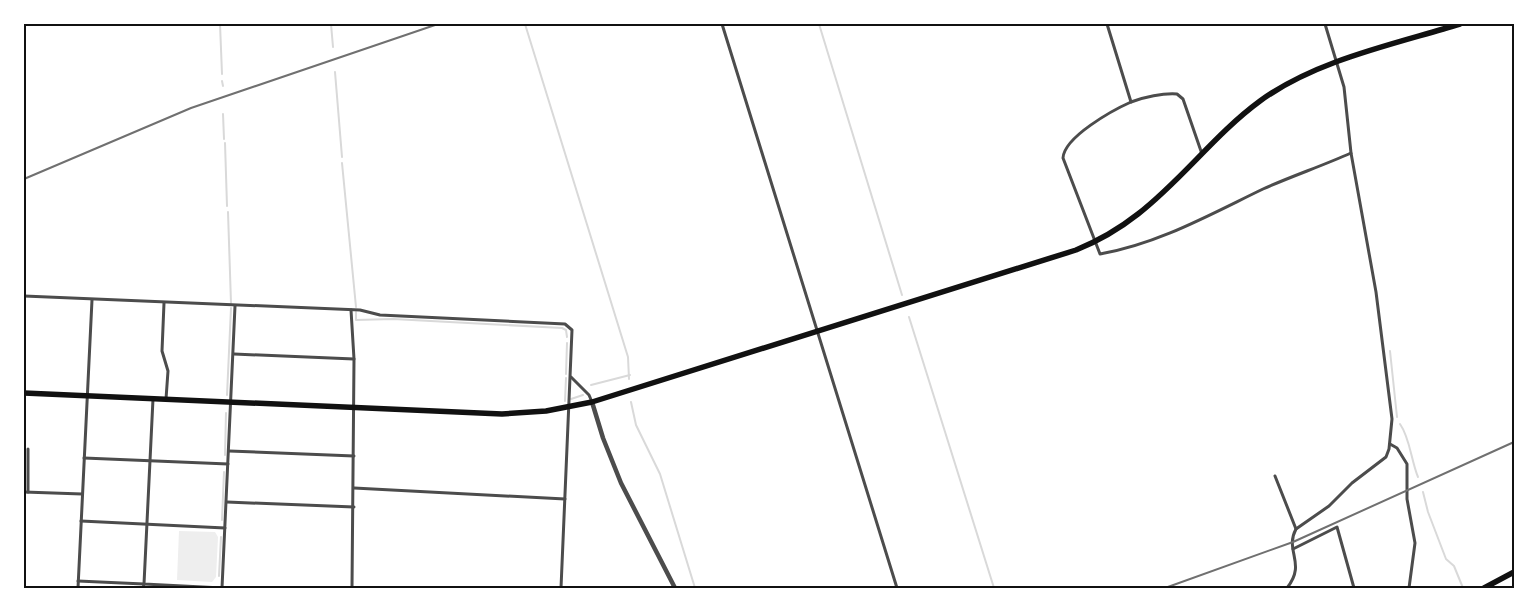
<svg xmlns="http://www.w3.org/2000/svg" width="1538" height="612" viewBox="0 0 1538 612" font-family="'Source Serif 4',serif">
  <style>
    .green { fill: #eee }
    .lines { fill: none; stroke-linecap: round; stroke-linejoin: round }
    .stream { stroke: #d9d9d9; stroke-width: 2 }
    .minor { stroke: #4c4c4c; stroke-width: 3 }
    .tertiary { stroke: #4c4c4c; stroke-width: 4.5 }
    .trunk { stroke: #111; stroke-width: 5.5 }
    .rail { stroke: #707070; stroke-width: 2 }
    .neatline { fill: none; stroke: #111; stroke-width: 2 }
  </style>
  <rect width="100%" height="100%" fill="#fff"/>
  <polygon class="green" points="179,531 215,532 218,537 216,577 212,582 177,580"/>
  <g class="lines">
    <g class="stream">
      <polyline points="220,24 222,74"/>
      <polyline points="331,24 333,47"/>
      <polyline points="525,24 628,357 629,379"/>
      <polyline points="819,24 902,295"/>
      <polyline points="335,72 342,157"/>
      <polyline points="222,81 223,86"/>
      <polyline points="223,114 224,139"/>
      <polyline points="225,143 227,206"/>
      <polyline points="342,163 356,307"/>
      <polyline points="228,212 231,303"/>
      <polyline points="356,312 356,320 393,319 562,328 566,330 567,337"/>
      <polyline points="909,317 994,588"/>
      <polyline points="1390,351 1397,417"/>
      <polyline points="566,374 567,343"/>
      <polyline points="591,385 630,375"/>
      <polyline points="227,395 231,308"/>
      <polyline points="571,399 583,395"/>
      <polyline points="565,401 566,378"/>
      <polyline points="631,402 636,425 660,474 695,588"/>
      <path d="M 1400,424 C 1410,438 1411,460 1418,477"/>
      <polyline points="225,455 226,413"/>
      <polyline points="1423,492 1428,512 1446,559 1454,566 1463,588"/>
      <polyline points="222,520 224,472"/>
      <polyline points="219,576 221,537"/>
    </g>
    <g class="minor">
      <polyline points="722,24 897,588"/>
      <polyline points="1107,24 1131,102"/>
      <path d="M 1202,154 L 1183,99 L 1177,94 C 1163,93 1144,97 1131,102 C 1113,110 1064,137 1063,158 L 1100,254 C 1158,244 1211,214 1263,189 C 1292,176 1322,166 1351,153"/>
      <polyline points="24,296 360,310 380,315 565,324 572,330 561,588"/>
      <polyline points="164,303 162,351 168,371 166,399"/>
      <polyline points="351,310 354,359 352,588"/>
      <polyline points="234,354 354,359"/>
      <polyline points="571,377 589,395 592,402"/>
      <polyline points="153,399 144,584 222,588"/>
      <polyline points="1390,444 1397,448 1407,464 1407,499 1415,543 1409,588"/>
      <polyline points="28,449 28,492"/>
      <polyline points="229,451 354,456"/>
      <polyline points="84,458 228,464"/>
      <polyline points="1275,476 1296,529"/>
      <polyline points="354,488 565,499"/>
      <polyline points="24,492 82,494"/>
      <polyline points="227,502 354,507"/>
      <polyline points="81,521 225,528"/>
      <polyline points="1293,549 1337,527 1354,588"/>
      <polyline points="78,581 144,584 143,588"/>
      <polyline points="78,588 92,300"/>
      <polyline points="222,588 235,306"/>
      <path d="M 1287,588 C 1307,563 1284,551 1296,529 L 1329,506 L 1352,483 L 1386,457 L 1389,449 L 1392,419 L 1376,292 L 1351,153 L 1344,87 L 1325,24"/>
    </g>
    <polyline class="tertiary" points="592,402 603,438 621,483 675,588"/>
    <g class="trunk">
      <path d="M 24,393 L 502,414 L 546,411 L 592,402 L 1076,250 C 1098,241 1119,229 1138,214 C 1182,180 1215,134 1260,101 C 1316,60 1395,44 1460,24"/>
      <polyline points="1484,588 1514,572"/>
    </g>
    <g class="rail">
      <polyline points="24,179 191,108 438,24"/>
      <polyline points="1165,588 1293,542 1514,442"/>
    </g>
  </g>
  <rect width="1538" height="612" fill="none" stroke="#ffffff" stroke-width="50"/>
  <rect x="25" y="25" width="1488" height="562" class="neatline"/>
</svg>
